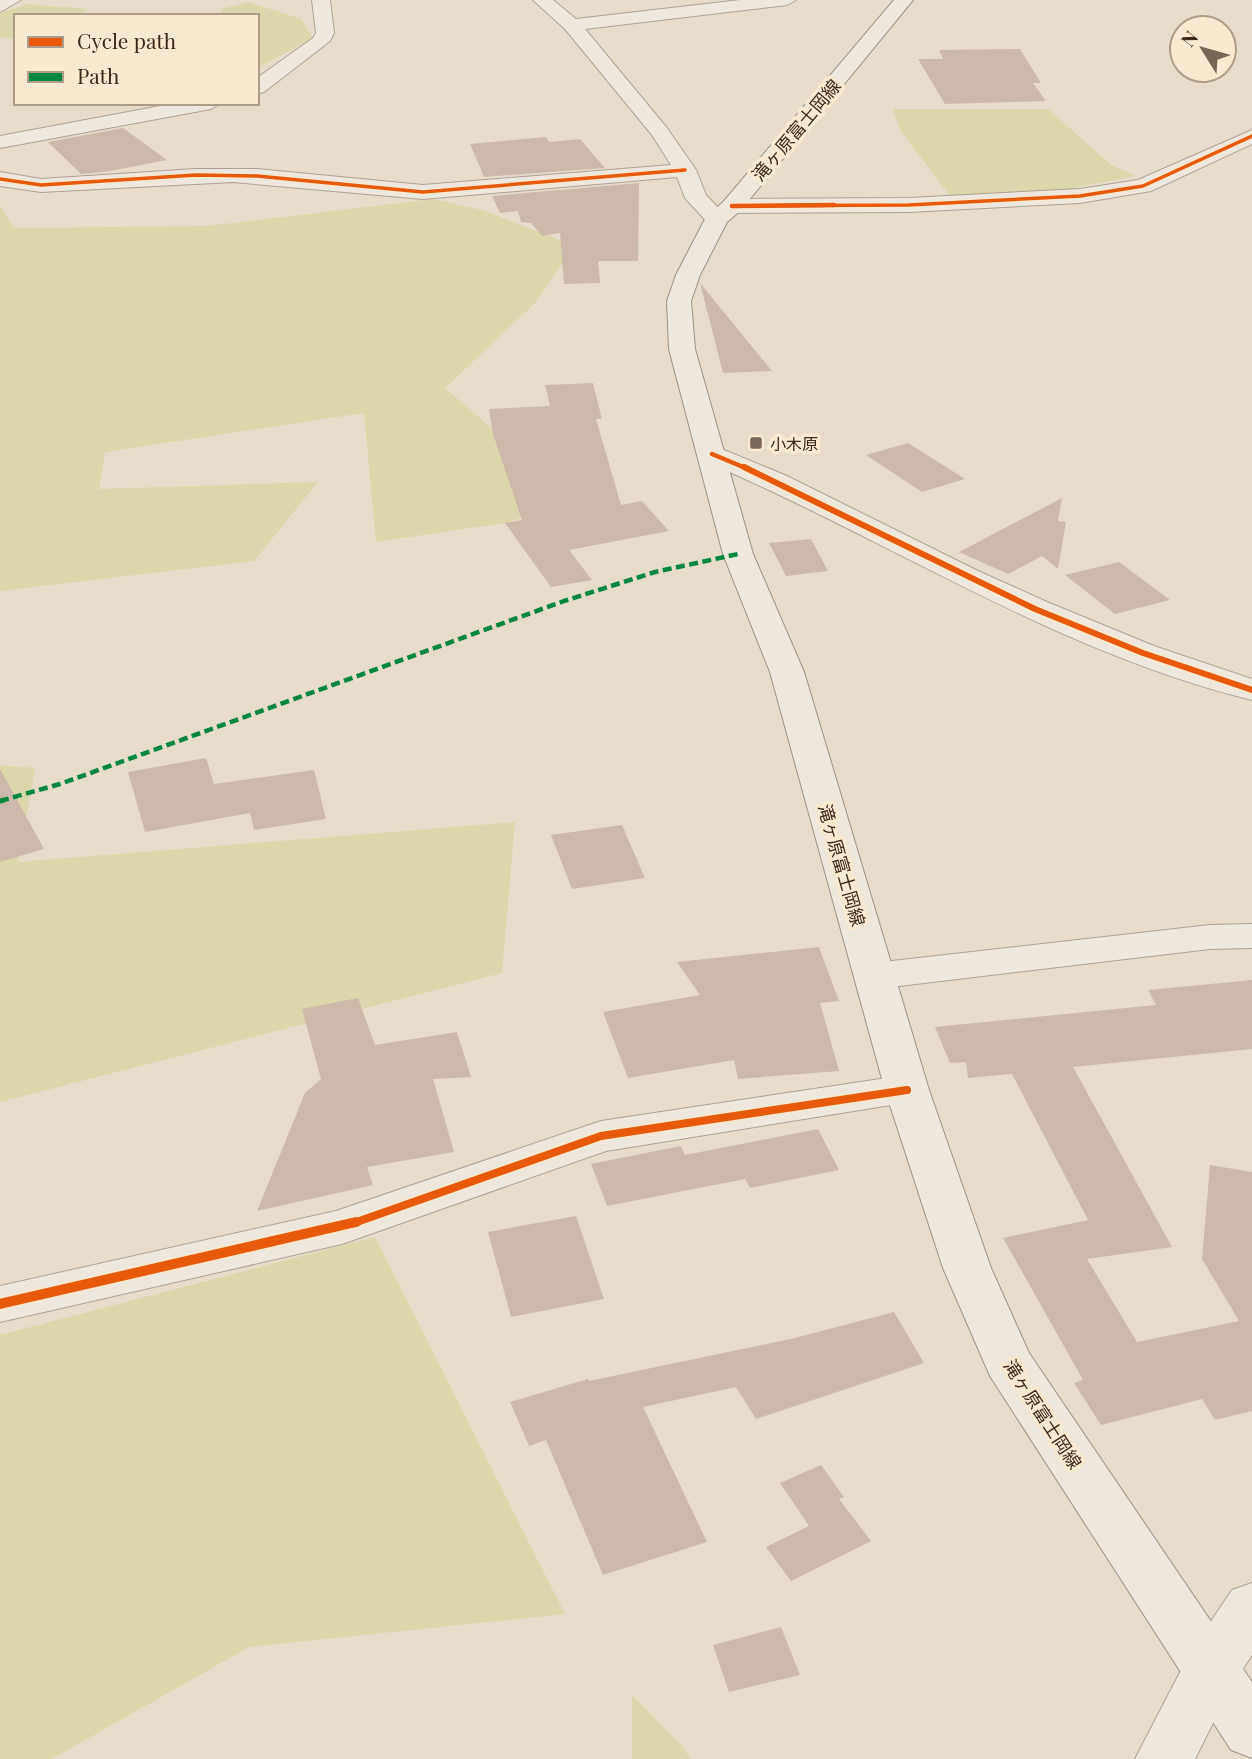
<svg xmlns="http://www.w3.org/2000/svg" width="1252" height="1759" viewBox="0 0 1252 1759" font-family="'Playfair Display','Noto Sans JP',serif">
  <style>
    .green { fill: #dbd6ac }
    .building { fill: #ccb9ac }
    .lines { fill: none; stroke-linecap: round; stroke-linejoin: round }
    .minor-casing { stroke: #aca195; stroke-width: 2 }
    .tertiary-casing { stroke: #aca195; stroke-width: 2 }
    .secondary-casing { stroke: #9b9085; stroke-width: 2 }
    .minor { fill: #eee7de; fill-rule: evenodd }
    .tertiary { fill: #eee7de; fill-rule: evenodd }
    .secondary { fill: #eee7de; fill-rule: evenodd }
    .quiet-far1 { stroke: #00873e; stroke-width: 4.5; stroke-dasharray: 9 4.5; stroke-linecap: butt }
    .quiet { stroke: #00873e; stroke-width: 5; stroke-dasharray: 11 5; stroke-linecap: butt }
    .cycleway-far4-casing { stroke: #f9e9d0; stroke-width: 6 }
    .cycleway-far3-casing { stroke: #f9e9d0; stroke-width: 7 }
    .cycleway-far2-casing { stroke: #f9e9d0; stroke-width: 10 }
    .cycleway-far1-casing { stroke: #f9e9d0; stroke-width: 12 }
    .cycleway-casing { stroke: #f9e9d0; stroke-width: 14 }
    .cycleway-far4 { stroke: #e8590c; stroke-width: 3.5 }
    .cycleway-far3 { stroke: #e8590c; stroke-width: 4.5 }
    .cycleway-far2 { stroke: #e8590c; stroke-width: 6 }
    .cycleway-far1 { stroke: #e8590c; stroke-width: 8 }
    .cycleway { stroke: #e8590c; stroke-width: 10 }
    .poi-dot { fill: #786759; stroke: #f9e9d0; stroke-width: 2.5 }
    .labels { text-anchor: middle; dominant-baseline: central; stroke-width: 7; stroke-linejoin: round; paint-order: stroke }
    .far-poi-label { font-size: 16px; fill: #3c281c; stroke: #f9e9d0; text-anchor: start }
    .street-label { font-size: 18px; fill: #3c281c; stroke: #f9e9d0 }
  </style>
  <rect width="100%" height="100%" fill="#e7dccb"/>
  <g class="green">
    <polygon points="248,2 301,19 313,38 261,66 257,64 257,16 219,16 222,9"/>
    <polygon points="28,4 87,9 78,16 16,16 16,40 0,37 0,13"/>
    <polygon points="893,109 1048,109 1111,165 1136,176 1062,190 951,197 900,130"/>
    <polygon points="433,199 482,210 575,246 534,304 445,388 577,501 505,523 376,542 364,413 105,452 99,489 318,482 254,561 0,591 0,205 14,228 207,226"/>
    <polygon points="0,765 35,768 18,862 515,822 502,973 0,1102"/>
    <polygon points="375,1237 565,1614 249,1647 52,1759 0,1759 0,1335"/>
    <polygon points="632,1695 683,1747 690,1759 632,1759"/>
  </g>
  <g class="building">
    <polygon points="1020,49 1041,83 1033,83 1046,101 945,104 918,59 943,59 939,50"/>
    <polygon points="123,128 167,160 104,172 81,174 48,142"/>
    <polygon points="546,137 549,142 580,139 605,168 484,177 470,144"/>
    <polygon points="639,183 638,261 598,261 600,283 564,284 560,233 542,236 531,223 521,222 518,211 500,213 492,196"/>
    <polygon points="700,283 772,371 723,373"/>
    <polygon points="593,383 602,419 596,419 621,505 642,501 669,531 569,550 592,580 551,587 505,523 522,520 493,434 489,409 550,406 545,385"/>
    <polygon points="908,443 965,479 922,492 866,455"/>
    <polygon points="1062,498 1058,521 1066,522 1058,569 1042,556 1008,574 959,552"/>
    <polygon points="811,539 828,571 786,576 769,543"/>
    <polygon points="1119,562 1170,600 1115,614 1065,575"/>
    <polygon points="206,758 214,784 314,770 326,819 254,830 250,813 145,832 128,772"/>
    <polygon points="0,769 44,849 0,862"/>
    <polygon points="622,825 645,878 572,889 551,835"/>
    <polygon points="819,947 839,1001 820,1003 839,1071 738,1079 734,1060 628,1078 603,1012 700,995 677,962"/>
    <polygon points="1252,980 1252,1049 1073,1067 1172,1247 1087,1259 1137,1342 1239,1321 1202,1259 1210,1165 1252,1172 1252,1411 1215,1420 1202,1399 1101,1425 1074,1383 1083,1380 1003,1238 1088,1220 1012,1074 968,1078 966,1062 950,1063 935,1027 1156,1005 1148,990"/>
    <polygon points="358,998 375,1045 457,1032 471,1077 433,1079 454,1152 367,1167 373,1185 257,1211 305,1093 321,1079 302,1009"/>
    <polygon points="818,1129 839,1170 750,1188 745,1179 607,1206 591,1164 681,1146 685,1155"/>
    <polygon points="576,1216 604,1299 511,1317 488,1232"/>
    <polygon points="894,1312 924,1363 756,1419 736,1387 643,1407 707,1542 603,1575 546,1440 529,1446 510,1402 588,1379 589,1381 795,1338"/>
    <polygon points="821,1465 844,1497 839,1499 871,1541 791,1581 766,1547 809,1526 780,1483"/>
    <polygon points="781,1627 800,1675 729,1692 713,1645"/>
  </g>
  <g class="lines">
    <g class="minor-casing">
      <g id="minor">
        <polygon points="0,0 21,0 0,12"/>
        <polygon points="312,0 330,0 334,33 330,41 264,92 257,94 257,78 313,38 316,33"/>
        <polygon points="533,0 553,0 576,19 740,0 796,0 787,5 585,29 667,128 696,170 706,195 729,219 725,224 709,224 685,198 677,177 423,199 233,182 41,192 0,186 0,172 41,179 196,169 257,169 423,185 671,165 652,135 565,29"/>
        <polygon points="176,103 221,103 211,109 0,148 0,136"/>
        <polygon points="1252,130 1252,144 1151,191 1080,203 909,212 732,213 724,211 721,206 724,201 732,199 909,198 1080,189 1138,180"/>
        <path d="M 712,445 L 787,476 L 976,570 L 1047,602 L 1154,646 L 1252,679 L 1252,700 C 1056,652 886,538 702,460 L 698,454 L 702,448 Z"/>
        <polygon points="1252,924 1252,948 1210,949 874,989 860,985 854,976 860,967 874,963 1210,925"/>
        <polygon points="907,1075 922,1080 929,1090 922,1100 606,1151 342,1244 0,1322 0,1286 336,1211 601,1121"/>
      </g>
    </g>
    <g class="tertiary-casing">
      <polygon id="tertiary" points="1252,1583 1252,1655 1231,1687 1195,1759 1135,1759 1191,1651 1232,1590"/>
    </g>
    <g class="secondary-casing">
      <polygon id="secondary" points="894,0 913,0 740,211 727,222 700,275 691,301 695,349 753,554 804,672 929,1090 991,1268 1029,1353 1252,1682 1252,1758 1231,1750 990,1376 943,1268 885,1090 770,672 723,554 669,349 667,301 676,275 705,219 724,201"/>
    </g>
    <use href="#minor" class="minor"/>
    <use href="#tertiary" class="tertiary"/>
    <use href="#secondary" class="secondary"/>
    <polyline class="quiet-far1" points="0,801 60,784 564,601 655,572 738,554"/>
    <polyline class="quiet" points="0,801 4,800"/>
    <g class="cycleway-far4-casing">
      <g id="cycleway-far4">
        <polyline points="0,179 41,185 196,175 257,176 423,192 685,170"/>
        <polyline points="732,206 909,205 1080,196 1143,186 1252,136"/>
      </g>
    </g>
    <g class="cycleway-far3-casing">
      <g id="cycleway-far3">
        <polyline points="732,206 834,205"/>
        <polyline points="712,454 748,469"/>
      </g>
    </g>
    <g class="cycleway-far2-casing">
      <polyline id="cycleway-far2" points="744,467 1035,609 1143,653 1252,690"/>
    </g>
    <g class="cycleway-far1-casing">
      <polyline id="cycleway-far1" points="351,1224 601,1136 907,1090"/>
    </g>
    <g class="cycleway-casing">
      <polyline id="cycleway" points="0,1304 356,1222"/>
    </g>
    <use href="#cycleway-far4" class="cycleway-far4"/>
    <use href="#cycleway-far3" class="cycleway-far3"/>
    <use href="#cycleway-far2" class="cycleway-far2"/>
    <use href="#cycleway-far1" class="cycleway-far1"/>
    <use href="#cycleway" class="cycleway"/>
  </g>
  <rect class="poi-dot" x="749" y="436" width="14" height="14" rx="3.5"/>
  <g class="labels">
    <g class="far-poi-label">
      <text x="770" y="443">小木原</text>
    </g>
    <g class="street-label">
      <text transform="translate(796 130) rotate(-50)">滝ヶ原富士岡線</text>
      <text transform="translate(842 865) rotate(74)">滝ヶ原富士岡線</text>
      <text transform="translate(1043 1414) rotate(57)">滝ヶ原富士岡線</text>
    </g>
  </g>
  <rect x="14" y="14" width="245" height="91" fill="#f9e9d0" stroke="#ad9c88" stroke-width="2"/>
  <rect x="28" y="37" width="35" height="10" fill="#e8590c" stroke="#ad9c88" stroke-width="2"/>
  <text x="77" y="49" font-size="21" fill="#3c281c">Cycle path</text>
  <rect x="28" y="72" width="35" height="10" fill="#00873e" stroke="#ad9c88" stroke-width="2"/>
  <text x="77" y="84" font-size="21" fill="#3c281c">Path</text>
  <g transform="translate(1203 49) rotate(307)"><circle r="33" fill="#f9e9d0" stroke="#ad9c88" stroke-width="2"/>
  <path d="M0-5L12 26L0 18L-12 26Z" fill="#786759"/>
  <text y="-10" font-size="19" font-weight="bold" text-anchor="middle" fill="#3c281c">N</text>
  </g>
</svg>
